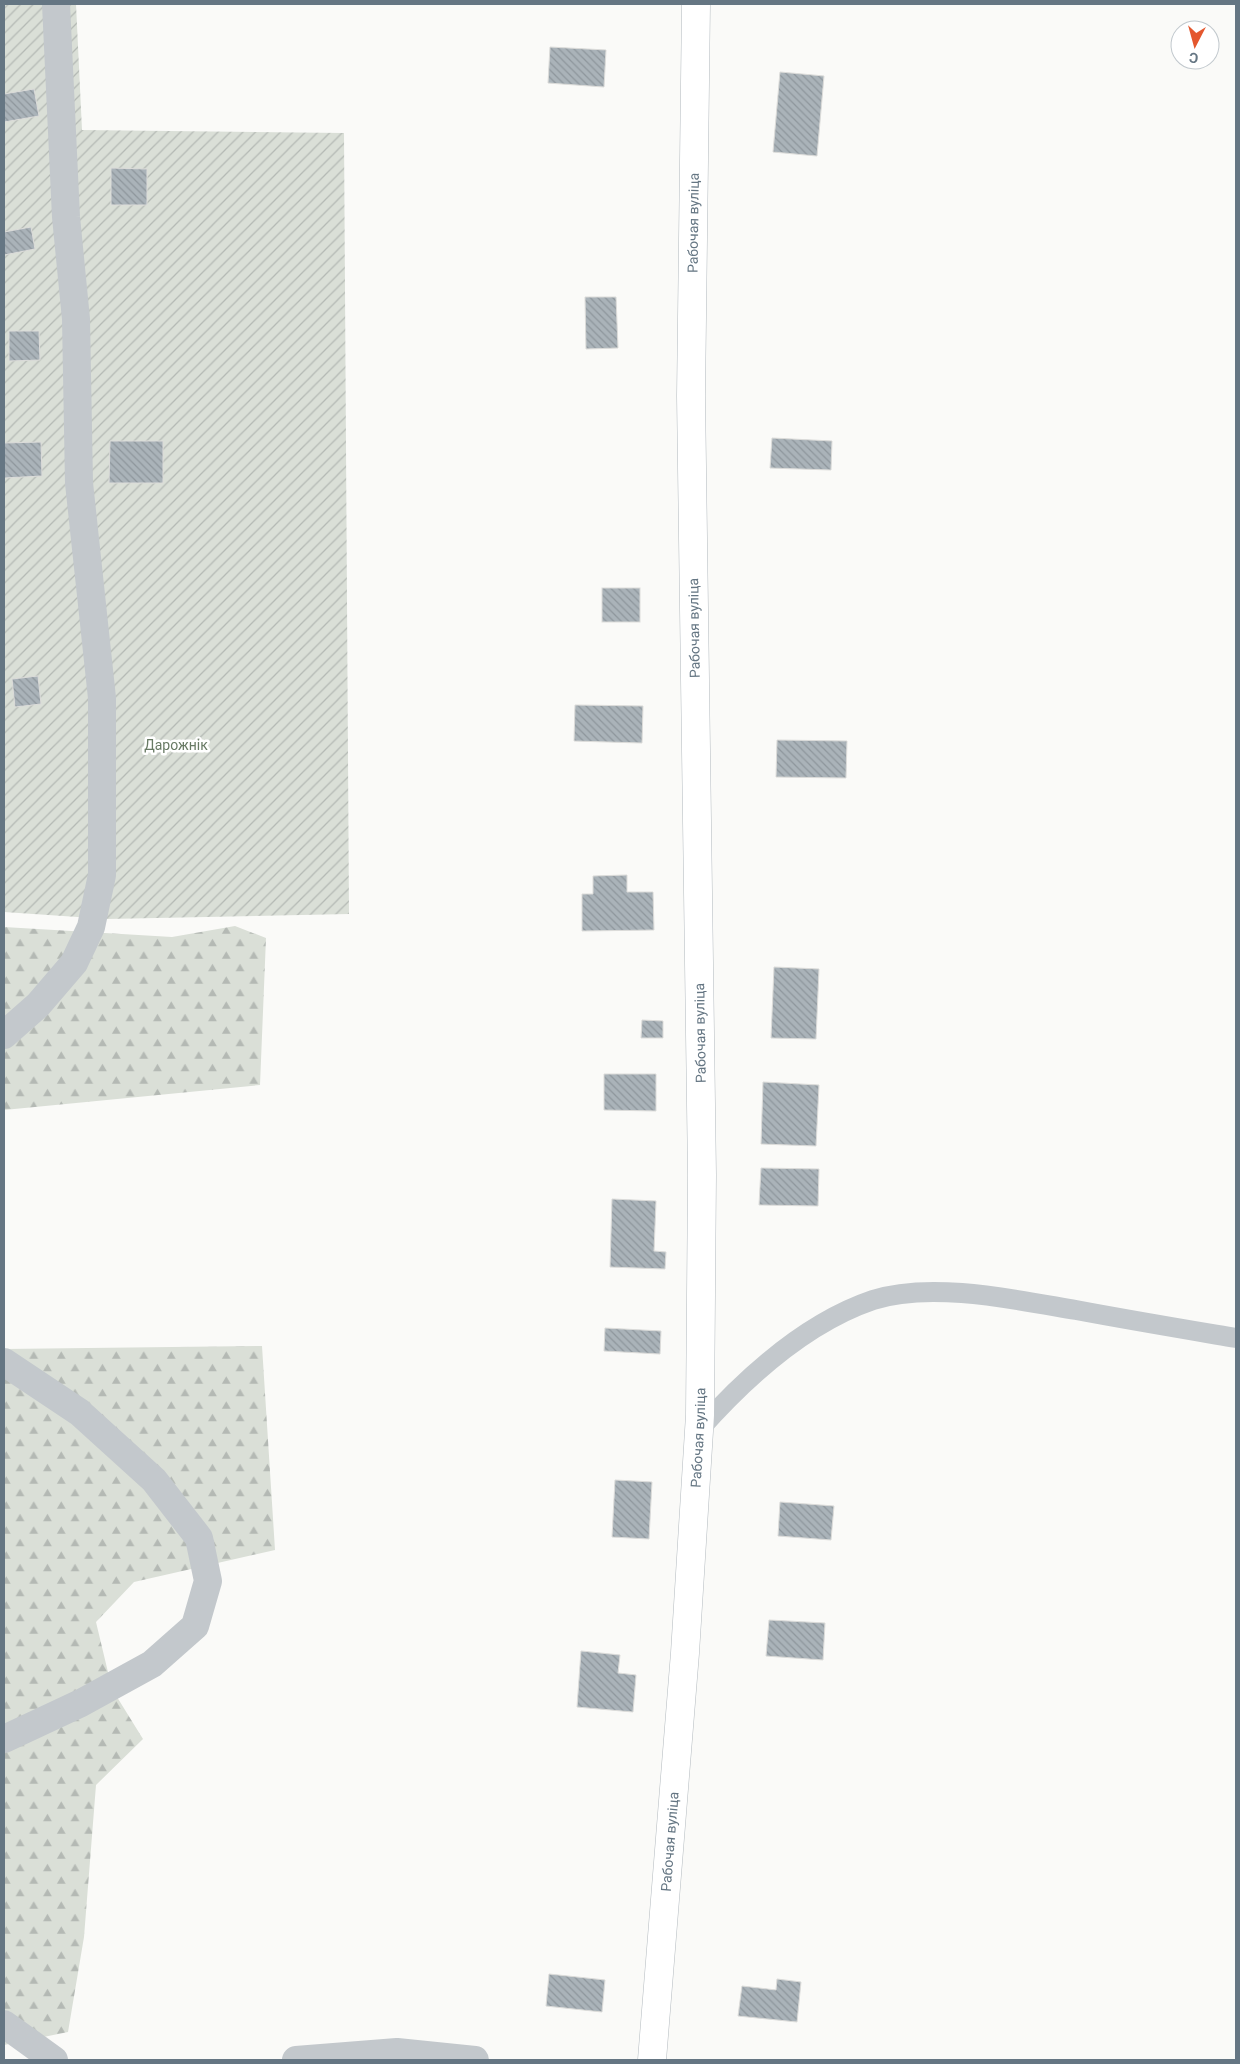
<svg xmlns="http://www.w3.org/2000/svg" width="1240" height="2064" viewBox="0 0 1240 2064" font-family="Roboto,sans-serif">
  <style>
    .forest { fill: url(#forest-firs) }
    .garden { fill: url(#garden-furrows) }
    .building { fill: url(#building-back-hatch); stroke: #dcdcda }
    .lines { fill: none; stroke-linecap: round; stroke-linejoin: round }
    .secondary-casing { stroke: #b3babf; stroke-width: 29 }
    .lane { stroke: #c3c8cc; stroke-width: 20 }
    .street { stroke: #c3c8cc; stroke-width: 28 }
    .secondary { stroke: #fff; stroke-width: 28 }
    .labels { text-anchor: middle; dominant-baseline: central; stroke-width: 5; stroke-linejoin: round; paint-order: stroke }
    .street-label { font-size: 14px; fill: #657683; stroke: #fff }
    .park-label { font-size: 14px; fill: #687a64; stroke: #fff }
  </style>
  <defs>
    <pattern id="forest-firs" width="22" height="20" patternUnits="userSpaceOnUse" patternTransform="scale(1.25)"><rect width="22" height="20" fill="#dadfd7"/><path d="M5 1l3.5 6h-7zM16 11l3.5 6h-7z" fill="#b4b9b4"/></pattern>
    <pattern id="garden-furrows" width="10" height="10" patternUnits="userSpaceOnUse" patternTransform="scale(1.25)"><rect width="10" height="10" fill="#dadfd7"/><path d="M-1 1l2-2M0 10L10 0M9 11l2-2" fill="none" stroke="#b4b9b4"/></pattern>
    <pattern id="building-back-hatch" width="6" height="6" patternUnits="userSpaceOnUse" patternTransform="scale(1.25)"><rect width="6" height="6" fill="#aab3b9"/><path d="M-1 5l2 2M0 0l6 6M5-1l2 2" fill="none" stroke="#8e969c"/></pattern>
  </defs>
  <rect width="100%" height="100%" fill="#fafaf8"/>
  <g class="forest">
    <polygon points="235,926 266,938 260,1085 4,1110 4,927 172,937"/>
    <polygon points="262,1346 275,1550 134,1582 96,1622 112,1689 143,1739 96,1785 84,1937 68,2032 4,2045 4,1349"/>
  </g>
  <polygon class="garden" points="4,4 76,4 82,130 344,133 349,914 107,919 4,912"/>
  <g class="building">
    <polygon points="550,47 606,50 604,87 548,83"/>
    <polygon points="780,72 824,76 817,156 773,152"/>
    <polygon points="34,89 39,116 4,122 4,94"/>
    <polygon points="111,168 147,169 147,205 111,205"/>
    <polygon points="31,227 35,249 4,255 4,232"/>
    <polygon points="585,297 616,297 618,348 586,349"/>
    <polygon points="9,331 39,331 40,360 9,361"/>
    <polygon points="772,438 832,441 831,470 770,468"/>
    <polygon points="110,441 163,441 163,483 109,483"/>
    <polygon points="41,442 42,476 4,478 4,443"/>
    <rect x="602" y="588" width="38" height="34"/>
    <polygon points="38,676 41,704 15,707 12,679"/>
    <polygon points="575,705 643,706 642,743 574,741"/>
    <polygon points="777,740 847,741 846,778 776,777"/>
    <polygon points="627,875 627,892 653,892 654,930 582,931 582,894 593,894 593,876"/>
    <polygon points="774,967 819,969 816,1039 771,1038"/>
    <polygon points="642,1020 663,1021 663,1038 641,1038"/>
    <polygon points="604,1074 656,1074 656,1111 604,1110"/>
    <polygon points="763,1082 819,1085 816,1146 761,1144"/>
    <polygon points="761,1168 819,1169 818,1206 759,1205"/>
    <polygon points="612,1199 656,1201 654,1251 666,1252 665,1269 610,1267"/>
    <polygon points="605,1328 661,1331 660,1354 604,1351"/>
    <polygon points="615,1480 652,1482 649,1539 612,1537"/>
    <polygon points="780,1502 834,1506 831,1540 778,1536"/>
    <polygon points="769,1620 825,1623 823,1660 766,1656"/>
    <polygon points="581,1651 620,1655 618,1673 636,1675 633,1712 577,1707"/>
    <polygon points="549,1974 605,1980 602,2012 546,2006"/>
    <polygon points="777,1979 801,1982 797,2022 738,2016 742,1986 776,1990"/>
  </g>
  <g class="lines">
    <g class="secondary-casing">
      <g id="secondary">
        <path id="s1" d="M 652,2060 L 685,1653 L 700,1415 L 702,1175 L 691,396 L 696,4"/>
      </g>
    </g>
    <path class="lane" d="M 699,1430 C 746,1377 805,1323 873,1300 C 931,1281 1017,1300 1076,1310 C 1129,1320 1183,1329 1236,1338"/>
    <g class="street">
      <polyline points="4,1035 38,1005 74,963 91,927 102,875 102,698 79,483 76,319 66,217 56,4"/>
      <polyline points="4,1362 79,1412 154,1480 199,1538 208,1581 195,1626 152,1664 81,1703 4,1739"/>
      <polyline points="4,2024 54,2060"/>
      <polyline points="296,2060 397,2052 475,2060"/>
    </g>
    <use href="#secondary" class="secondary"/>
  </g>
  <g class="labels">
    <g class="street-label">
      <text stroke="none"><textPath href="#s1" startOffset="1839">Рабочая вуліца</textPath></text>
      <text transform="translate(694 628) rotate(-91)">Рабочая вуліца</text>
      <text transform="translate(700 1033) rotate(-91)">Рабочая вуліца</text>
      <text stroke="none"><textPath href="#s1" startOffset="624">Рабочая вуліца</textPath></text>
      <text stroke="none"><textPath href="#s1" startOffset="219">Рабочая вуліца</textPath></text>
    </g>
    <g class="park-label">
      <text x="176" y="745">Дарожнік</text>
    </g>
  </g>
  <rect width="1240" height="2064" fill="none" stroke="#657683" stroke-width="10"/>
  <g transform="translate(1195 45) rotate(186)"><circle r="24" fill="#ffffff" stroke="#c1c8cd"/>
  <path d="M0-4L9 19L0 12L-9 19Z" fill="#e4572e"/>
  <text y="-8" font-size="14" font-weight="bold" text-anchor="middle" fill="#657683">С</text>
  </g>
</svg>
